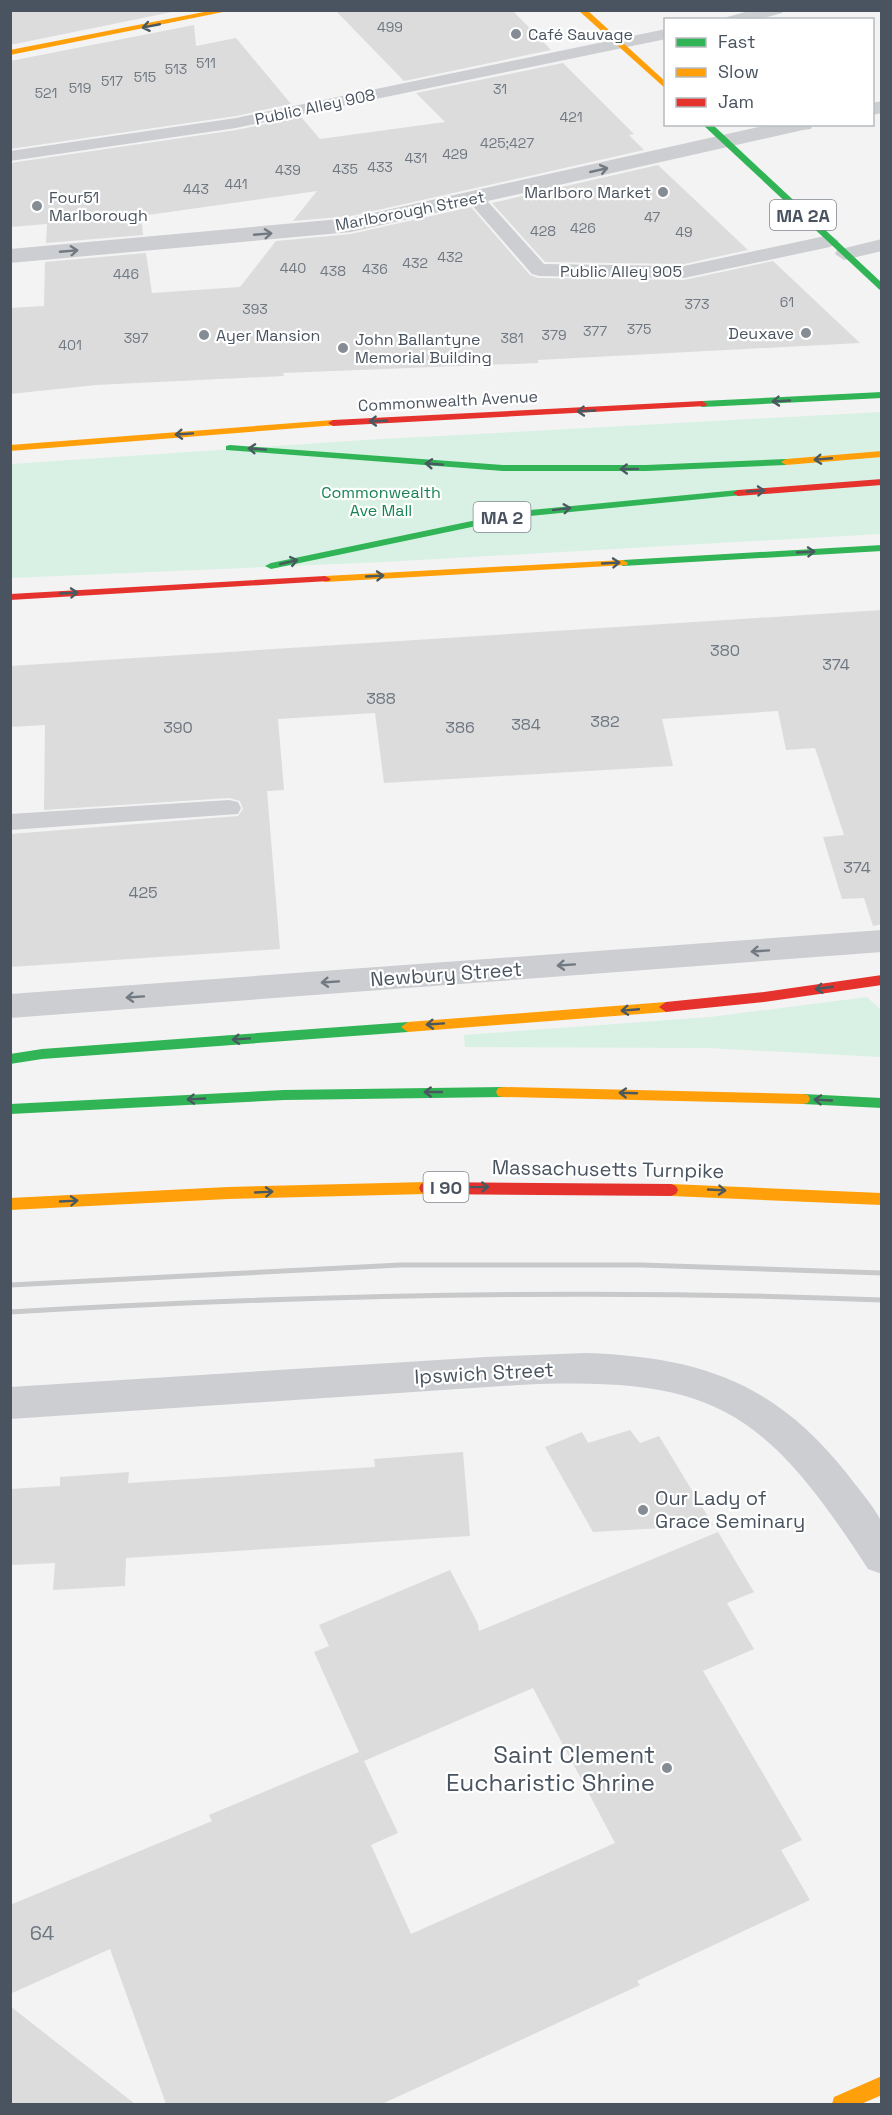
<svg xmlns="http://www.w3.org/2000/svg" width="892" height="2115" viewBox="0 0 892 2115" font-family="'Space Grotesk',sans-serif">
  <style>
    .green { fill: #d8f1e4 }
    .building { fill: #dcdcdd; fill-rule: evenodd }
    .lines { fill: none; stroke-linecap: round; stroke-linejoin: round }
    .lane { fill: #cdced1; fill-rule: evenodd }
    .street { fill: #cdced1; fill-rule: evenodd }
    .fast { fill: #30b455; fill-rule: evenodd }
    .slow { fill: #ff9f0a; fill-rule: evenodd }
    .jam { fill: #e5322d; fill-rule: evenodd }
    .rail { stroke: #c8c9cb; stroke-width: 5 }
    .oneway { stroke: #49595f }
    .oneway2 { stroke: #717982 }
    .poi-dot { fill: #858c93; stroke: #fff; stroke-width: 2 }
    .labels { text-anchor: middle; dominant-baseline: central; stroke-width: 4.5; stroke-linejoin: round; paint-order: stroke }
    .far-number-label { font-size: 14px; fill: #6f7780 }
    .far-poi-label { font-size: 16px; fill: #4a5460; stroke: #fff; text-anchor: start }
    .far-street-label { font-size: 16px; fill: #4a5460; stroke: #fff }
    .far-park-label { font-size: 16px; fill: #198355; stroke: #fff }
    .number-label { font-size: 16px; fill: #6f7780 }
    .shield { fill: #fff; stroke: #808790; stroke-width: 1.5 }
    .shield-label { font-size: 18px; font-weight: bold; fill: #4a5460 }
    .street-label { font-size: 20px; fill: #4a5460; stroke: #fff }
    .poi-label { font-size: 20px; fill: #4a5460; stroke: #fff; text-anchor: start }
    .near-number-label { font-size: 20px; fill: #6f7780 }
    .near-poi-label { font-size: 24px; fill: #4a5460; stroke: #fff; text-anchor: end }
  </style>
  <rect width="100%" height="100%" fill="#f3f3f3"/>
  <g class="green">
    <polygon points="881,412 881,534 383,562 11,578 11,464 365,440"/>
    <polygon points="867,997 881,1010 881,1057 709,1048 465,1047 464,1035 710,1017"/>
  </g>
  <g class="building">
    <polygon points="10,10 182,10 10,45"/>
    <polygon points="335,10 512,10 551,50 404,81"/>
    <polygon points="194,25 196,46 236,38 291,104 236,116 10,149 10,61"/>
    <polygon points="563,63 634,134 629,135 644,150 351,216 293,221 317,191 141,216 143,235 46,243 47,224 10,227 10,163 236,130 301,117 320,139 445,122 416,93"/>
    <polygon points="658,165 748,250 684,264 545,262 492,203"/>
    <polygon points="471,207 530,275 538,278 684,280 773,261 860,343 538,360 538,363 283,373 284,376 96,385 10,394 10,308 44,306 45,262 146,253 152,293 240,287 276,241 351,234"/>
    <polygon points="882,610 882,924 873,926 864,898 842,899 823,837 844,835 815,748 786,750 778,711 662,719 673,766 384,783 375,713 278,719 284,790 267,791 280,949 10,967 10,834 238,816 243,809 240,801 229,798 44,810 45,725 10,727 10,666"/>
    <polygon points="630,1430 640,1443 659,1436 713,1525 593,1532 545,1447 582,1432 588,1443"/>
    <polygon points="463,1452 470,1536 126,1558 125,1586 53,1590 55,1563 10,1565 10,1489 60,1486 60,1477 129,1472 128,1483 375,1467 374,1459"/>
    <path d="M 718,1532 L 754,1592 L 727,1603 L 754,1649 L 703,1671 L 802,1840 L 781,1850 L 810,1900 L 637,1981 L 640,1985 L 382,2104 L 166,2104 L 110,1949 L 10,1994 L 10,1905 L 212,1821 L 209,1815 L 359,1752 L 314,1652 L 329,1646 L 319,1625 L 450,1570 L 478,1624 L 479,1631 ZM 533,1688 L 615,1843 L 411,1934 L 371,1845 L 398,1833 L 364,1761 Z"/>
    <polygon points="10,2006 135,2104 10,2104"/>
  </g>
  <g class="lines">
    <g class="lane">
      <polygon points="753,10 784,10 782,13 756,20 725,20 727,17"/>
      <polygon points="666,29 666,39 236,128 10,161 10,151 236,118"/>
      <polygon points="476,194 482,195 544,264 684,266 830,235 839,241 830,247 684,278 539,276 532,274 470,203 467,199 470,195"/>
      <polygon points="882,239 882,251 844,260 835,254 837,250"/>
      <polygon points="229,800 238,802 241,808 238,814 10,830 10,814"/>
    </g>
    <g class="street">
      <polygon points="882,101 882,113 872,115 872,103"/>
      <polygon points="772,124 813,124 811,129 803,130 351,232 10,263 10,249 351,218"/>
      <polygon points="882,930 882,952 10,1018 10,994"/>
      <path d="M 586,1353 C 701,1357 776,1383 848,1475 C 856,1486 878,1511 882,1524 C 885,1539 882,1559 882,1574 L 868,1569 C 764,1408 713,1376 519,1385 L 10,1419 L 10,1387 L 486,1357 Z"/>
    </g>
    <g class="fast">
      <polygon points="702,124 712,124 882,283 882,292"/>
      <polygon points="882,392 882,398 702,407 697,404 702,401"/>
      <polygon points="230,445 503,465 646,465 786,459 791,462 786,465 646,471 503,471 226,450 226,446"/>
      <polygon points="738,490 742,491 742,495 520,517 271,569 265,566 271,563 520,511"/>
      <polygon points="882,545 882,551 623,566 618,563 623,560"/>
      <polygon points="408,1022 415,1027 408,1032 42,1059 10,1064 10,1054 42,1049"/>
      <polygon points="503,1087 508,1088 510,1092 508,1096 503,1097 284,1100 10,1114 10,1104 284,1090"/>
      <polygon points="803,1094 882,1098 882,1108 803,1104 798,1103 796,1099 798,1095"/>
    </g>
    <g class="slow">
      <polygon points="214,10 233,10 10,55 10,50"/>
      <polygon points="578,10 587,10 666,82 666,89"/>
      <polygon points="333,420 337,421 337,425 10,451 10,445"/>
      <polygon points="882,451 882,457 786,465 781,462 786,459"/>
      <polygon points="623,560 628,563 627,565 325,582 319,579 325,576"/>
      <polygon points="666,1002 673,1007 666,1012 408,1032 401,1027 408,1022"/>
      <polygon points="503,1087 803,1094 808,1095 810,1099 808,1103 803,1104 503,1097 498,1096 496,1092 498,1088"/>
      <polygon points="426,1182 431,1184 433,1188 431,1192 426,1194 228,1199 10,1210 10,1198 228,1187"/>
      <polygon points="671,1184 882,1193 882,1205 671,1196 666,1194 664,1190 666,1186"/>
      <polygon points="882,2076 882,2095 861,2104 832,2104 834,2097"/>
    </g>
    <g class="jam">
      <polygon points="702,401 707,404 706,406 333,426 328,423 333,420"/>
      <polygon points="882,479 882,485 738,496 733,493 738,490"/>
      <polygon points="325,576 331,579 329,581 10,600 10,594"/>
      <polygon points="882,975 882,985 764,1002 666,1012 659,1007 666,1002 764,992"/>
      <polygon points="426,1182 671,1184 676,1186 678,1190 676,1194 671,1196 426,1194 421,1192 419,1188 421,1184"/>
    </g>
    <g class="rail">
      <polyline points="10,1285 400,1265 641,1265 882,1273"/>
      <path d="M 10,1312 C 301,1295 591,1288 882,1300"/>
    </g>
  </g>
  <defs><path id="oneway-shaft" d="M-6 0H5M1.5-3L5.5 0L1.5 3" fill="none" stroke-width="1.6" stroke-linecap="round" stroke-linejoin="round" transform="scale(1.5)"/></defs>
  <g class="oneway">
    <use href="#oneway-shaft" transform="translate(151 26) rotate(169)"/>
    <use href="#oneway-shaft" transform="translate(781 401) rotate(177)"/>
    <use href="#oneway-shaft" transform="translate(586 411) rotate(177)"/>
    <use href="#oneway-shaft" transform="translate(378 421) rotate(178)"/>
    <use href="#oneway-shaft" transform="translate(184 434) rotate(176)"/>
    <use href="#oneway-shaft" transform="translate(257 449) rotate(-176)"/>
    <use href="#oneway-shaft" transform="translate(823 459) rotate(175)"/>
    <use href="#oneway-shaft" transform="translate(434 464) rotate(-176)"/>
    <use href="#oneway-shaft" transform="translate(629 469) rotate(179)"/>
    <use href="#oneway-shaft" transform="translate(756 491) rotate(-3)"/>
    <use href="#oneway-shaft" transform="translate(562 509) rotate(-7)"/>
    <use href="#oneway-shaft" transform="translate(806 552) rotate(-3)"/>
    <use href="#oneway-shaft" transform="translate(289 562) rotate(-13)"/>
    <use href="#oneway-shaft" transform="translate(611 563) rotate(-3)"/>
    <use href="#oneway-shaft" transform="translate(375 576) rotate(-3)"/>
    <use href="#oneway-shaft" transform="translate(69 593) rotate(-3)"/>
    <use href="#oneway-shaft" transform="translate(824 988) rotate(172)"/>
    <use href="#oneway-shaft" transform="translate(630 1010) rotate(175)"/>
    <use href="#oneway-shaft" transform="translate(435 1024) rotate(176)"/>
    <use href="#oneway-shaft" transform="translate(241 1039) rotate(176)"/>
    <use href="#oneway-shaft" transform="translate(433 1092) rotate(180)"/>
    <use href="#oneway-shaft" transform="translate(628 1093) rotate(-178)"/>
    <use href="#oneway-shaft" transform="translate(196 1099) rotate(177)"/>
    <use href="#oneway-shaft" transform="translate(823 1100) rotate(-177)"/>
    <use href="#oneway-shaft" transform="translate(480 1187) rotate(-1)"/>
    <use href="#oneway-shaft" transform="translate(717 1190) rotate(3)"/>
    <use href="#oneway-shaft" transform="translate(264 1192) rotate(-3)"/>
    <use href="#oneway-shaft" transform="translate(69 1201) rotate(-3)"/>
  </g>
  <g class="oneway2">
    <use href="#oneway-shaft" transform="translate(599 170) rotate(-13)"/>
    <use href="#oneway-shaft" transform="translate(263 234) rotate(-5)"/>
    <use href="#oneway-shaft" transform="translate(69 251) rotate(-5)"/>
    <use href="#oneway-shaft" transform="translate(760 951) rotate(176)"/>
    <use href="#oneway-shaft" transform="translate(566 965) rotate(176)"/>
    <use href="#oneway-shaft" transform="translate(330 982) rotate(176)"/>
    <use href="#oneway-shaft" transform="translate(135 997) rotate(176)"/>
  </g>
  <g class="poi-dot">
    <circle cx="516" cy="34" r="6"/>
    <circle cx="663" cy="192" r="6"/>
    <circle cx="37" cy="206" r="6"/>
    <circle cx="806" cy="333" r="6"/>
    <circle cx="204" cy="335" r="6"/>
    <circle cx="343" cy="348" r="6"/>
    <circle cx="643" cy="1510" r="6"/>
    <circle cx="667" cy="1768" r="6"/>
  </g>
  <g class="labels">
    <g class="far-number-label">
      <text x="390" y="27">499</text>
      <text x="206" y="63">511</text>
      <text x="176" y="69">513</text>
      <text x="145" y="77">515</text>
      <text x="112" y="81">517</text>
      <text x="80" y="88">519</text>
      <text x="500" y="89">31</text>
      <text x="46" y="93">521</text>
      <text x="571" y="117">421</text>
      <text x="507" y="143">425;427</text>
      <text x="455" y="154">429</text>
      <text x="416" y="158">431</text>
      <text x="380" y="167">433</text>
      <text x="345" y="169">435</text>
      <text x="288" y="170">439</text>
      <text x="236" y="184">441</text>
      <text x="196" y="189">443</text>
      <text x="652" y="217">47</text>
      <text x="583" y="228">426</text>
      <text x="543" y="231">428</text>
      <text x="684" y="232">49</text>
      <text x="450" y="257">432</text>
      <text x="415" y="263">432</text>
      <text x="293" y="268">440</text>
      <text x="375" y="269">436</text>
      <text x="333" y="271">438</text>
      <text x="126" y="274">446</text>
      <text x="787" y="302">61</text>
      <text x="697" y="304">373</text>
      <text x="255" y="309">393</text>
      <text x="639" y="329">375</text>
      <text x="595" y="331">377</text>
      <text x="554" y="335">379</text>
      <text x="136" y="338">397</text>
      <text x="512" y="338">381</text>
      <text x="70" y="345">401</text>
    </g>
    <g class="far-poi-label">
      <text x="528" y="34">Café Sauvage</text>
      <text x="651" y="192" text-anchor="end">Marlboro Market</text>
      <text x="49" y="197">Four51<tspan x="49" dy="18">Marlborough</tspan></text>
      <text x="794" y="333" text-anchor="end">Deuxave</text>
      <text x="216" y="335">Ayer Mansion</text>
      <text x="355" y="339">John Ballantyne<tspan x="355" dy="18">Memorial Building</tspan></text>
    </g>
    <g class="far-street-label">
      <text transform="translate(315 107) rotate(-12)">Public Alley 908</text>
      <text transform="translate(410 211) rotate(-11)">Marlborough Street</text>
      <text x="621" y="271">Public Alley 905</text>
      <text transform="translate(448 401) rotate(-3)">Commonwealth Avenue</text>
    </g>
    <g class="far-park-label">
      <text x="381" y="492">Commonwealth<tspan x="381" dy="18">Ave Mall</tspan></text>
    </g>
    <g class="number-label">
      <text x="725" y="650">380</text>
      <text x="836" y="664">374</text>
      <text x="381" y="698">388</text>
      <text x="605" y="721">382</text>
      <text x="526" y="724">384</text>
      <text x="178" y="727">390</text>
      <text x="460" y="727">386</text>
      <text x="857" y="867">374</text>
      <text x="143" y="892">425</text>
    </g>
    <g class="shield">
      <rect x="770" y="200" width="66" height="30" rx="4.5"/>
      <rect x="473.5" y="502" width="57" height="30" rx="4.5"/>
      <rect x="423.5" y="1172" width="45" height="30" rx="4.5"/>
    </g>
    <g class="shield-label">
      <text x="803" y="215">MA 2A</text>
      <text x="502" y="517">MA 2</text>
      <text x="446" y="1187">I 90</text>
    </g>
    <g class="street-label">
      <text transform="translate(446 974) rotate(-4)">Newbury Street</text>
      <text transform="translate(608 1169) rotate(1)">Massachusetts Turnpike</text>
      <text transform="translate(484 1373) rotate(-3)">Ipswich Street</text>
    </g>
    <g class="poi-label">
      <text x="655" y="1498">Our Lady of<tspan x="655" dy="23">Grace Seminary</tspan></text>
    </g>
    <g class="near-number-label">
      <text x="42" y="1933">64</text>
    </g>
    <g class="near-poi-label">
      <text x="655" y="1754">Saint Clement<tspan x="655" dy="28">Eucharistic Shrine</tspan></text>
    </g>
  </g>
  <rect width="892" height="2115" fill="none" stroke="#4a5460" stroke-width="24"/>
  <rect x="664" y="18" width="210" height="108" fill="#ffffff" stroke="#b7bbbf" stroke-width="1.5"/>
  <rect x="676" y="38" width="30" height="9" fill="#30b455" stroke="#b7bbbf" stroke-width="1.5"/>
  <text x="718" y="48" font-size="18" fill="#4a5460">Fast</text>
  <rect x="676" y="68" width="30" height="9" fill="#ff9f0a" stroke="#b7bbbf" stroke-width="1.5"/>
  <text x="718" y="78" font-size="18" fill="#4a5460">Slow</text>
  <rect x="676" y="98" width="30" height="9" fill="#e5322d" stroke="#b7bbbf" stroke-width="1.5"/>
  <text x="718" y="108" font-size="18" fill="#4a5460">Jam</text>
</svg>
